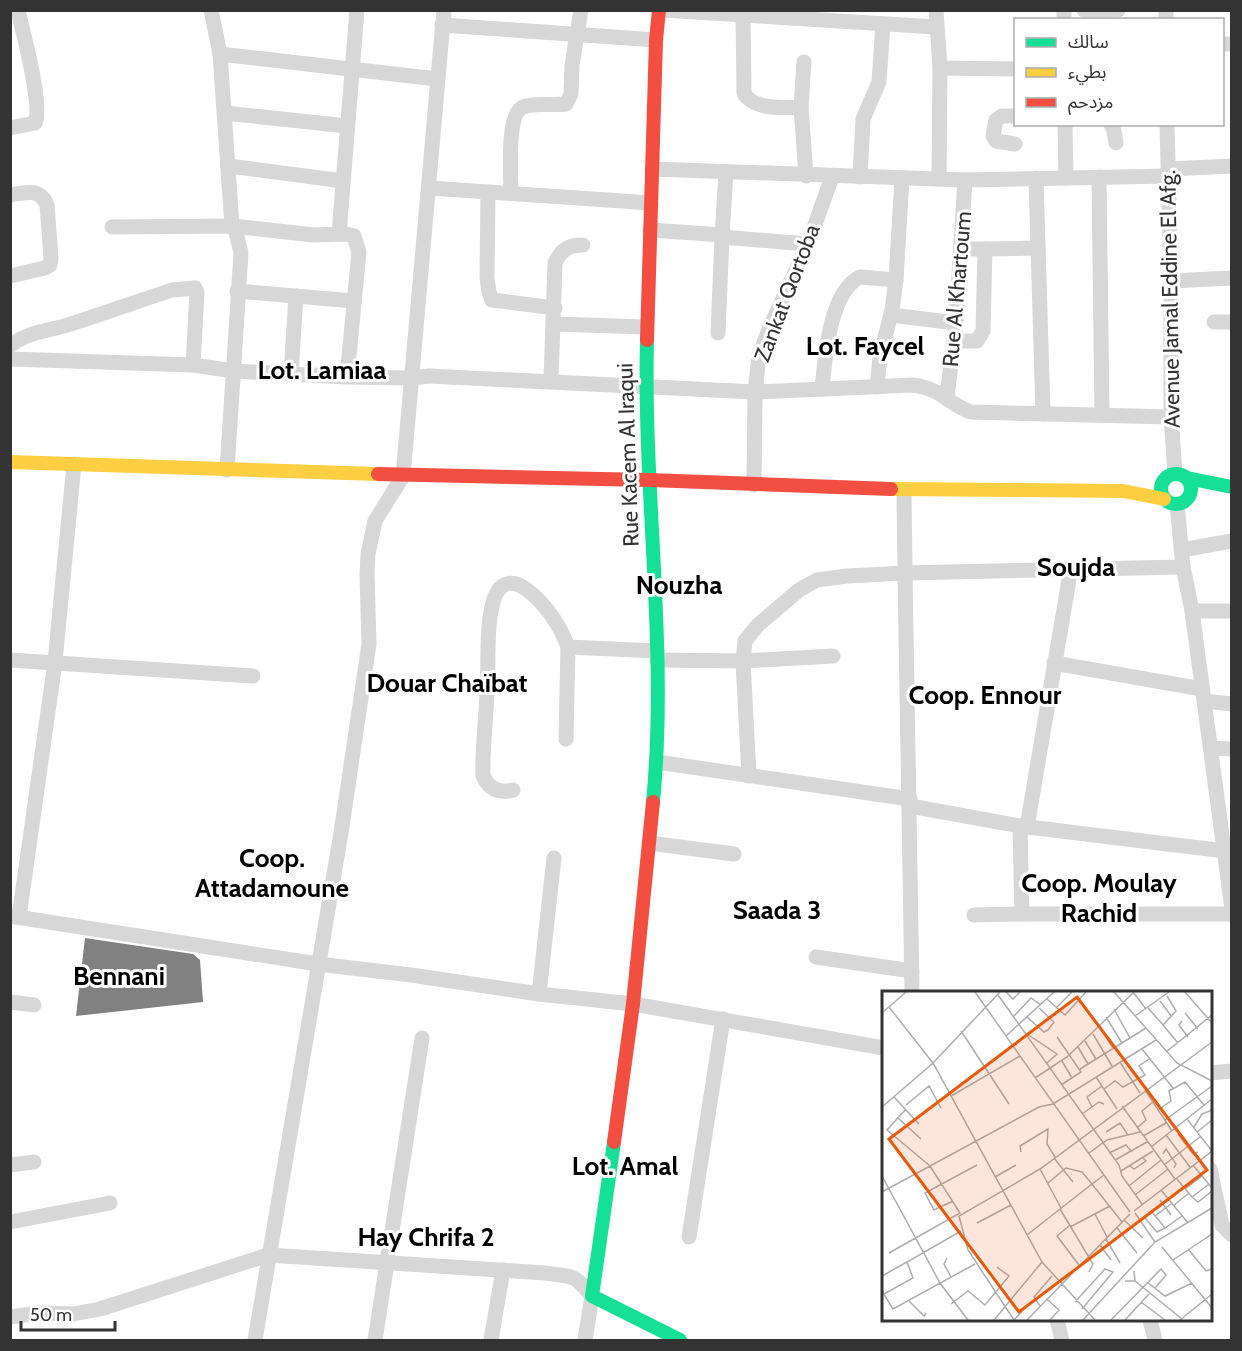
<svg xmlns="http://www.w3.org/2000/svg" width="1242" height="1351" viewBox="0 0 1242 1351" font-family="Cabin,'Noto Sans Arabic',sans-serif">
  <style>
    .building { fill: #818181 }
    .lines { fill: none; stroke-linecap: round; stroke-linejoin: round }
    .street { stroke: #d7d7d7; stroke-width: 15 }
    .fast { stroke: #16e098; stroke-width: 14 }
    .slow { stroke: #ffcf43; stroke-width: 14 }
    .jam { stroke: #f24e42; stroke-width: 14 }
    .labels { text-anchor: middle; dominant-baseline: central; stroke-width: 6; stroke-linejoin: round; paint-order: stroke }
    .street-label { font-size: 22px; fill: #333; stroke: #fff }
    .quarter-label { font-size: 26px; font-weight: bold; fill: #000; stroke: #fff }
    .inset-road { fill: none; stroke: #adadad; stroke-width: 1.5 }
    .view { fill: #e8590c; fill-opacity: 0.15; stroke: #e8590c; stroke-width: 3 }
    .inset-edge { fill: none; stroke: #333; stroke-width: 3 }
  </style>
  <rect width="100%" height="100%" fill="#fff"/>
  <polygon class="building" points="85,938 193,954 200,960 203,1002 76,1016"/>
  <g class="lines">
    <g class="street">
      <polyline points="211,10 220,54 232,226 236,232 241,253 227,470"/>
      <polyline points="663,10 936,27"/>
      <polyline points="936,10 940,68 939,179"/>
      <polyline points="1064,10 1064,20"/>
      <polyline points="1084,10 1118,10"/>
      <path d="M 743,15 L 744,93 C 753,110 785,108 801,107 L 806,176"/>
      <polyline points="1166,20 1166,10"/>
      <polyline points="442,25 656,40"/>
      <polyline points="1222,44 1232,44"/>
      <polyline points="220,54 437,79"/>
      <polyline points="940,68 1016,69"/>
      <polyline points="801,107 804,62"/>
      <polyline points="225,113 347,126"/>
      <polyline points="1065,124 1066,178"/>
      <polyline points="1111,124 1114,131 1116,143"/>
      <polyline points="1167,124 1171,281 1171,417 1175,473"/>
      <path d="M 10,128 L 35,123 C 43,105 23,33 18,10"/>
      <polyline points="1015,144 996,141 993,136 996,120 1002,116 1016,116"/>
      <polyline points="229,166 343,181"/>
      <polyline points="652,169 965,180 1168,176"/>
      <polyline points="1169,169 1232,166"/>
      <polyline points="860,177 863,119 879,82 883,24"/>
      <polyline points="1099,177 1102,415"/>
      <polyline points="1036,178 1043,414"/>
      <polyline points="430,188 651,203"/>
      <polyline points="488,192 487,278 489,292 492,300 555,308"/>
      <path d="M 511,193 C 511,176 506,114 523,107 C 535,102 553,106 566,104 L 571,94 L 572,65 L 581,10"/>
      <path d="M 10,195 C 26,192 40,188 47,205 L 51,258 L 50,265 L 45,268 L 10,276"/>
      <polyline points="112,227 232,226 314,235 346,234 354,236 359,252 347,377"/>
      <polyline points="650,230 723,235"/>
      <polyline points="339,234 357,10"/>
      <polyline points="722,237 726,172"/>
      <polyline points="985,249 1038,248"/>
      <polyline points="1171,281 1232,278"/>
      <polyline points="237,291 354,301"/>
      <polyline points="891,315 956,323"/>
      <polyline points="1214,322 1232,322"/>
      <polyline points="554,324 646,327"/>
      <polyline points="718,333 722,237 808,244"/>
      <polyline points="954,341 977,341 983,331 985,249 962,249"/>
      <path d="M 10,346 C 28,331 50,331 71,324 C 105,313 139,301 172,290 L 195,288 L 197,292 L 193,365"/>
      <path d="M 10,359 L 193,365 L 234,371 L 347,377 L 412,378 L 429,376 L 755,392 L 913,385 C 943,389 946,403 971,412 L 1171,417"/>
      <polyline points="291,374 296,296"/>
      <path d="M 551,380 L 555,263 C 561,250 568,245 583,245"/>
      <polyline points="877,387 880,357 892,310 896,280 902,178"/>
      <path d="M 822,389 C 825,359 829,292 860,277 L 896,280"/>
      <polyline points="947,397 956,323 965,180"/>
      <polyline points="754,485 755,392 759,356 770,327 808,244 832,177"/>
      <polyline points="1177,504 1183,567 1192,611 1232,909"/>
      <polyline points="1181,550 1232,541"/>
      <polyline points="1192,611 1232,611"/>
      <polyline points="10,660 253,676"/>
      <polyline points="657,660 743,661 833,656"/>
      <polyline points="1054,663 1202,689"/>
      <polyline points="1204,701 1232,704"/>
      <polyline points="566,739 568,647"/>
      <polyline points="1211,748 1232,749"/>
      <polyline points="657,762 910,799"/>
      <polyline points="749,776 743,661 745,641 757,626 799,590 817,580 847,576 905,573 904,490"/>
      <path d="M 513,790 C 499,794 489,789 483,776 C 482,749 486,721 487,694 C 489,668 485,616 496,594 C 503,580 515,581 526,589 C 545,603 560,625 568,647 L 657,651"/>
      <polyline points="910,806 1020,826 1225,851 1232,850"/>
      <polyline points="1020,826 1022,914 1232,914"/>
      <polyline points="1027,827 1071,568"/>
      <polyline points="649,843 734,854"/>
      <polyline points="974,915 1022,914"/>
      <polyline points="10,916 318,964 411,975 539,994 633,1004 884,1048"/>
      <polyline points="19,917 55,662 74,464"/>
      <polyline points="816,957 912,971"/>
      <polyline points="912,992 905,573 1183,567"/>
      <polyline points="539,994 554,858"/>
      <polyline points="10,1002 34,1005"/>
      <polyline points="1210,1073 1232,1071"/>
      <polyline points="10,1165 34,1162"/>
      <polyline points="1210,1169 1222,1225 1232,1235"/>
      <polyline points="10,1222 110,1203"/>
      <polyline points="689,1237 723,1019"/>
      <path d="M 10,1317 L 39,1313 L 73,1314 L 100,1309 L 268,1255 L 545,1273 C 574,1277 573,1273 592,1296 L 585,1340"/>
      <polyline points="1057,1320 1062,1340"/>
      <polyline points="1150,1320 1155,1340"/>
      <polyline points="255,1340 341,833 369,644 367,574 368,554 375,521 403,476 444,10"/>
      <polyline points="375,1340 422,1038"/>
      <polyline points="491,1340 503,1270"/>
    </g>
    <g class="fast">
      <path d="M 647,340 C 643,494 668,648 653,802"/>
      <circle cx="1176" cy="489" r="15"/>
      <polyline points="1187,478 1232,487"/>
      <polyline points="614,1142 592,1296 680,1340"/>
    </g>
    <g class="slow">
      <polyline points="10,462 378,474"/>
      <polyline points="891,489 1123,491 1164,499"/>
    </g>
    <g class="jam">
      <polyline points="647,340 656,40 659,10"/>
      <polyline points="378,474 649,480 891,489"/>
      <polyline points="614,1142 633,1004 653,802"/>
    </g>
  </g>
  <g class="labels">
    <g class="street-label">
      <text transform="translate(957 289) rotate(-85)">Rue Al Khartoum</text>
      <text transform="translate(787 293) rotate(-69)">Zankat Qortoba</text>
      <text transform="translate(1170 299) rotate(-91)">Avenue Jamal Eddine El Afg.</text>
      <text transform="translate(628 455) rotate(-92)">Rue Kacem Al Iraqui</text>
    </g>
    <g class="quarter-label">
      <text x="865" y="346">Lot. Faycel</text>
      <text x="322" y="370">Lot. Lamiaa</text>
      <text x="1076" y="567">Soujda</text>
      <text x="679" y="585">Nouzha</text>
      <text x="447" y="683">Douar Chaïbat</text>
      <text x="985" y="695">Coop. Ennour</text>
      <text x="272" y="858">Coop.<tspan x="272" dy="30">Attadamoune</tspan></text>
      <text x="1099" y="883">Coop. Moulay<tspan x="1099" dy="30">Rachid</tspan></text>
      <text x="777" y="910">Saada 3</text>
      <text x="119" y="976">Bennani</text>
      <text x="625" y="1166">Lot. Amal</text>
      <text x="426" y="1237">Hay Chrifa 2</text>
    </g>
  </g>
  <g transform="translate(882 991)">
    <rect width="330" height="330" fill="#fff"/>
    <path class="inset-road" d="M 93,1 L 248,221M 124,1 L 131,8 L 138,1M 232,1 L 295,72 L 330,90M 251,1 L 264,18M 303,1 L 330,32M 116,4 L 237,174 L 240,185 L 260,213M 165,8 L 183,24 L 204,1M 278,10 L 290,26M 7,16 L 51,72 L 160,271 L 213,329M 174,17 L 190,1M 266,17 L 281,34 L 294,20 L 285,5M 232,18 L 248,47M 0,22 L 24,1M 303,22 L 316,38M 132,25 L 149,7 L 159,14M 253,25 L 287,1M 145,26 L 162,41 L 166,39 L 172,31 L 157,17M 224,26 L 240,52M 300,30 L 297,34 L 306,46M 281,34 L 296,52M 217,35 L 231,57M 79,40 L 127,113M 145,43 L 175,63 L 165,72M 211,43 L 230,75M 124,45 L 172,1M 175,46 L 199,81 L 179,94M 203,50 L 214,68M 196,56 L 206,73M 260,58 L 291,97M 284,61 L 330,24M 180,70 L 190,87M 238,71 L 258,102M 198,78 L 264,37M 214,86 L 235,118M 153,87 L 185,66 L 252,1M 222,98 L 233,90 L 241,96 L 263,84 L 257,75 L 267,68M 263,99 L 290,140M 69,105 L 138,65M 12,106 L 37,133M 24,114 L 47,95 L 59,117M 240,115 L 293,188M 0,116 L 51,72 L 118,1M 210,116 L 205,106 L 220,95M 276,119 L 289,110 L 287,100 L 303,91 L 322,114M 200,123 L 217,111 L 222,113M 16,127 L 39,148M 283,129 L 330,95M 312,136 L 320,123 L 330,119M 255,137 L 264,129 L 260,120 L 271,111M 224,141 L 238,132 L 246,144M 315,141 L 330,129M 296,143 L 311,163 L 316,161M 284,144 L 308,176M 261,145 L 284,132M 269,156 L 330,108M 139,161 L 138,155 L 166,138 L 165,153 L 173,166M 207,162 L 225,149 L 258,141M 227,162 L 244,154 L 250,161M 281,163 L 284,158 L 294,173 L 292,177M 172,167 L 191,191M 233,169 L 265,151M 282,174 L 319,145M 311,174 L 330,197M 248,175 L 252,178 L 264,170 L 261,167M 158,178 L 179,217M 239,180 L 271,160M 0,185 L 58,292 L 86,329M 113,186 L 134,174M 294,187 L 310,206 L 327,193M 166,192 L 184,177 L 200,181 L 210,193 L 222,184M 247,195 L 279,169M 303,198 L 320,185M 279,199 L 306,232M 0,201 L 157,116 L 171,113 L 274,49M 253,204 L 286,178M 310,206 L 316,211 L 330,200M 278,209 L 289,224M 71,210 L 52,219 L 43,202 L 95,174M 292,214 L 307,202M 178,218 L 211,273 L 207,281M 252,220 L 330,160 L 305,128M 253,222 L 273,251M 213,223 L 225,246M 273,225 L 290,212M 262,226 L 275,241 L 283,237M 242,229 L 261,247M 258,230 L 270,221 L 283,237 L 300,225M 95,232 L 129,214M 187,235 L 175,245 L 197,274M 188,236 L 228,215M 235,237 L 255,262M 145,244 L 210,193 L 240,231M 224,248 L 238,272M 218,254 L 229,269M 280,256 L 330,317M 306,258 L 324,280 L 330,278M 7,262 L 78,222 L 48,175 L 5,139 L 23,119M 65,267 L 62,273 L 69,286M 291,269 L 330,243M 0,285 L 25,271M 243,290 L 253,290 L 252,280M 253,290 L 300,328M 265,291 L 283,305 L 310,292M 0,300 L 11,318 L 93,273M 2,303 L 31,287 L 25,271 L 79,240M 165,308 L 177,319 L 168,329M 27,310 L 42,325 L 44,322M 193,311 L 223,278 L 231,281 L 200,318M 259,311 L 283,329M 69,313 L 86,300 L 103,314 L 127,285 L 115,276M 158,315 L 152,306 L 170,285M 112,329 L 160,271M 132,329 L 86,259 L 77,225 L 158,178 L 330,51M 132,329 L 145,315M 145,329 L 248,223M 201,329 L 273,251 L 330,217M 229,329 L 279,278 L 284,284 L 273,297M 243,329 L 267,303M 298,329 L 330,303"/>
    <path class="view" d="M 195,6 L 325,179 L 137,321 L 7,148 Z"/>
    <rect width="330" height="330" class="inset-edge"/>
  </g>
  <rect width="1242" height="1351" fill="none" stroke="#333333" stroke-width="24"/>
  <rect x="1014" y="18" width="210" height="108" fill="#ffffff" stroke="#adadad" stroke-width="1.5"/>
  <rect x="1026" y="38" width="30" height="9" fill="#16e098" stroke="#adadad" stroke-width="1.5"/>
  <text x="1068" y="48" font-size="18" fill="#333333">سالك</text>
  <rect x="1026" y="68" width="30" height="9" fill="#ffcf43" stroke="#adadad" stroke-width="1.5"/>
  <text x="1068" y="78" font-size="18" fill="#333333">بطيء</text>
  <rect x="1026" y="98" width="30" height="9" fill="#f24e42" stroke="#adadad" stroke-width="1.5"/>
  <text x="1068" y="108" font-size="18" fill="#333333">مزدحم</text>
  <path d="M21 1321v9h94v-9" fill="none" stroke="#333333" stroke-width="3"/>
  <text x="30" y="1321" font-size="18" fill="#333333" stroke="#ffffff" stroke-width="4.5" paint-order="stroke">50 m</text>
</svg>
